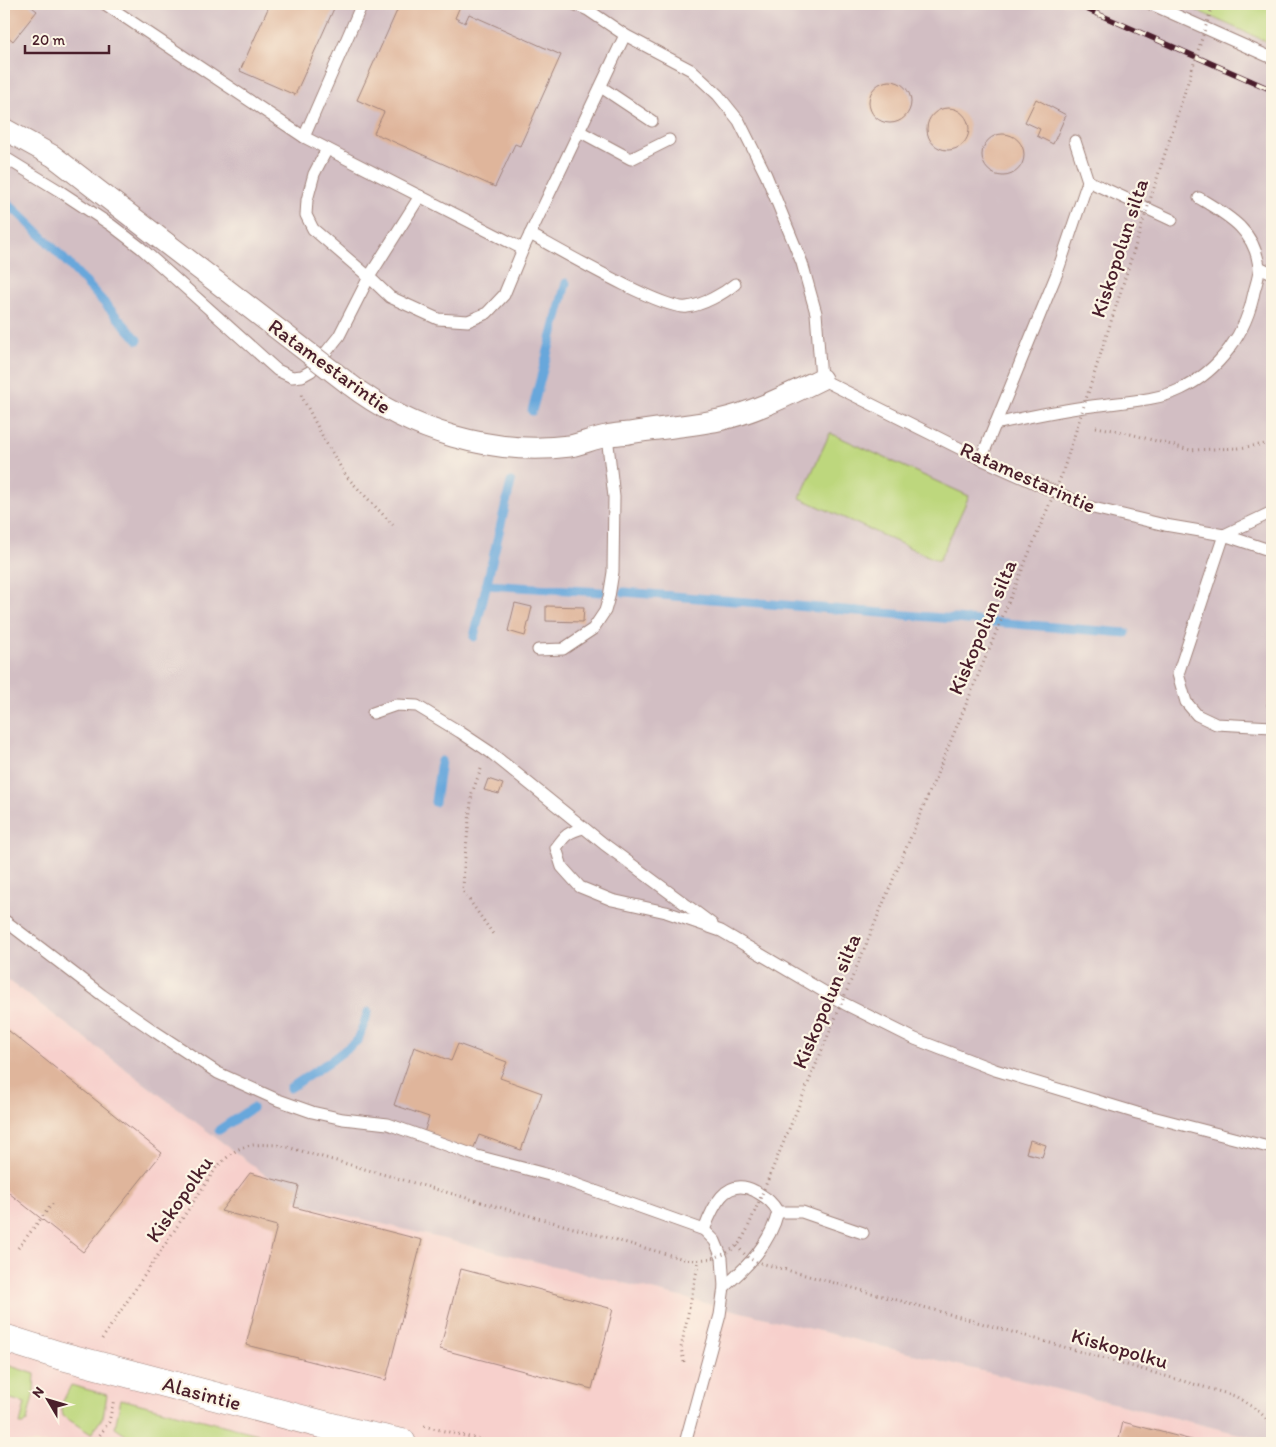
<svg xmlns="http://www.w3.org/2000/svg" width="1276" height="1447" viewBox="0 0 1276 1447" font-family="Itim,sans-serif">
  <style>
    .built { fill: #f7d0cc }
    .industrial { fill: #d2bec3 }
    .green { fill: #bdd77d; stroke: #847b54 }
    .lines { fill: none; stroke-linecap: round; stroke-linejoin: round }
    .stream { stroke: #68a7db; stroke-width: 9 }
    .building { fill: #dfb59b }
    .lane-casing { stroke: #a0827a; stroke-width: 13 }
    .street-casing { stroke: #a0827a; stroke-width: 23 }
    .secondary-casing { stroke: #a0827a; stroke-width: 29 }
    .path { stroke: #a0827a; stroke-width: 3; stroke-dasharray: 1 4; stroke-linecap: butt }
    .lane { stroke: #fff; stroke-width: 11 }
    .street { stroke: #fff; stroke-width: 21 }
    .secondary { stroke: #fff; stroke-width: 28 }
    .rail-casing { stroke: #4a1f2b; stroke-width: 5.5 }
    .rail { stroke: #fcf5e5; stroke-width: 4; stroke-dasharray: 11; stroke-linecap: butt }
    .street-bridge-casing { stroke: #a0827a; stroke-width: 23; stroke-linecap: butt }
    .path-bridge { stroke: #a0827a; stroke-width: 3; stroke-dasharray: 1 4; stroke-linecap: butt }
    .street-bridge { stroke: #fff; stroke-width: 21 }
    .labels { text-anchor: middle; dominant-baseline: central; stroke-width: 4.5; stroke-linejoin: round; paint-order: stroke }
    .street-label { font-size: 21px; fill: #4a1f2b; stroke: #fcf5e5 }
  </style>
  <rect width="100%" height="100%" fill="#fcf5e5"/>
  <filter id="ink" filterUnits="userSpaceOnUse"><feTurbulence type="fractalNoise" baseFrequency=".02" numOctaves="2"/><feDisplacementMap in="SourceGraphic" scale="10" xChannelSelector="R" yChannelSelector="G"/><feConvolveMatrix kernelMatrix="1 2 1 2 8 2 1 2 1" color-interpolation-filters="sRGB"/></filter>
  <filter id="wash" filterUnits="userSpaceOnUse"><feTurbulence type="fractalNoise" baseFrequency=".0096" numOctaves="4" result="noise"/><feDisplacementMap in="SourceGraphic" scale="20" xChannelSelector="R" yChannelSelector="G"/><feGaussianBlur stdDeviation="1.12" result="paint"/><feColorMatrix in="noise" values="0 0 0 0 0 0 0 0 0 0 0 0 0 0 0 0 0 1.4 0 .05"/><feComposite in="paint" operator="in"/></filter>
  <g filter="url(#wash)">
    <rect width="100%" height="100%" fill="#f5e5ca"/>
    <polygon class="built" points="4,977 305,1205 1272,1442 1272,1443 4,1443"/>
    <polygon class="industrial" points="4,4 1181,4 1272,45 1272,1442 305,1205 4,977"/>
    <g class="green">
      <polygon points="1182,4 1272,4 1272,44"/>
      <polygon points="830,433 969,496 939,561 800,498"/>
      <polygon points="4,1364 35,1374 34,1392 27,1421 24,1424 20,1424 25,1403 4,1397"/>
      <polygon points="71,1385 107,1395 103,1417 91,1434 63,1416 61,1405"/>
      <polygon points="121,1399 293,1443 139,1443 115,1427"/>
    </g>
    <g class="lines">
      <g class="stream">
        <path d="M 4,200 C 52,243 95,293 138,340"/>
        <polyline points="532,411 566,283"/>
        <polyline points="486,585 601,592"/>
        <polyline points="624,592 1126,633"/>
        <polyline points="474,637 511,482"/>
        <polyline points="435,802 441,761"/>
        <polyline points="290,1088 332,1060 358,1040 368,1012"/>
        <polyline points="219,1130 252,1108"/>
      </g>
    </g>
    <g id="blocks">
      <g class="building">
        <polygon points="4,4 28,4 37,11 13,41 4,33"/>
        <polygon points="270,4 336,4 295,95 240,71"/>
        <polygon points="400,4 461,4 455,18 465,23 469,14 561,55 520,146 515,144 495,187 374,133 384,112 357,100"/>
        <circle cx="890" cy="102" r="21"/>
        <polygon points="1036,99 1066,115 1053,144 1037,136 1040,129 1025,122"/>
        <circle cx="948" cy="129" r="21"/>
        <circle cx="1003" cy="155" r="21"/>
        <polygon points="515,603 532,607 525,636 508,631"/>
        <polygon points="546,606 584,607 583,622 546,621"/>
        <polygon points="1272,693 1272,716 1268,710 1267,705 1268,699"/>
        <polygon points="488,779 503,784 499,794 484,790"/>
        <polygon points="4,1027 162,1153 83,1252 4,1189"/>
        <polygon points="458,1044 507,1062 500,1078 542,1093 521,1150 479,1135 472,1152 424,1133 429,1117 394,1105 414,1047 451,1061"/>
        <polygon points="1030,1140 1046,1145 1042,1157 1026,1153"/>
        <polygon points="250,1173 299,1186 294,1207 422,1240 386,1380 246,1345 277,1226 221,1211"/>
        <polygon points="461,1269 613,1309 592,1389 440,1349"/>
        <polygon points="1123,1422 1203,1443 1118,1443"/>
      </g>
    </g>
  </g>
  <g filter="url(#ink)">
    <use href="#blocks" fill-opacity="0" stroke="#a0827a" stroke-width="1"/>
    <g class="lines">
      <g class="lane-casing">
        <g id="lane">
          <polyline points="105,4 304,137 523,249 625,35"/>
          <polyline points="574,4 588,10 625,35 691,70 718,95 739,121 766,175 802,263 816,313 821,379 981,459 1089,507 1165,525 1224,535 1272,512"/>
          <polyline points="1151,4 1272,58"/>
          <polyline points="601,87 652,121"/>
          <polyline points="579,131 631,159 669,140"/>
          <polyline points="304,137 362,4"/>
          <polyline points="327,149 314,174 307,200 306,215 313,229 369,277 390,297 438,319 468,321 487,313 504,295 523,249"/>
          <polyline points="4,157 58,190 111,225 141,248 277,370 292,377 302,376 311,371 339,336 369,277 420,196"/>
          <polyline points="1088,181 1172,220"/>
          <path d="M 530,234 C 556,248 663,311 687,307 C 703,305 723,294 735,284"/>
          <polyline points="1259,267 1272,273"/>
          <path d="M 995,424 C 1027,417 1059,410 1092,406 C 1120,402 1157,401 1181,389 C 1219,371 1247,332 1254,292 C 1256,284 1260,274 1259,266 C 1254,229 1227,215 1199,198"/>
          <polyline points="981,459 1057,273 1088,181 1075,141"/>
          <polyline points="1272,551 1224,535 1178,674 1186,702 1197,715 1216,724 1272,727"/>
          <polyline points="538,650 563,649 593,629 605,611 609,597 613,572 614,497 607,436"/>
          <polyline points="373,713 396,705 417,706 460,732 490,752 604,844 712,924"/>
          <path d="M 584,828 C 568,832 565,835 556,848 L 562,867 L 580,887 L 612,900 L 666,912 L 721,931 L 845,1004 L 915,1039 L 995,1070 L 1137,1113 L 1272,1148"/>
          <polyline points="4,920 102,995 154,1031 218,1073 278,1100 312,1112 343,1119 388,1124 477,1156 553,1176 704,1230 715,1241 722,1258 724,1287 720,1315 685,1443"/>
          <polyline points="778,1212 802,1212 863,1233"/>
          <path d="M 704,1230 C 712,1209 725,1175 755,1191 C 766,1198 771,1200 778,1212 C 770,1244 748,1266 724,1287"/>
        </g>
      </g>
      <g class="street-casing">
        <path id="street" d="M 349,384 C 410,431 493,456 570,446 C 582,444 594,438 607,436 C 614,434 622,434 629,433 C 659,428 690,426 719,420 C 755,412 788,395 821,379"/>
      </g>
      <g class="secondary-casing">
        <polyline id="secondary" points="4,1338 58,1355 355,1433 402,1443"/>
      </g>
      <g class="path">
        <polyline points="301,395 324,439 346,476 393,525"/>
        <polyline points="1096,427 1119,431 1190,450 1239,448 1272,443"/>
        <polyline points="481,769 472,793 464,866 463,891 493,934"/>
        <polyline points="18,1248 53,1203"/>
        <path d="M 949,1314 L 1235,1396 C 1248,1404 1265,1413 1272,1427"/>
        <path d="M 102,1339 L 216,1168 C 241,1143 245,1144 280,1145 L 481,1202"/>
        <polyline points="684,1362 681,1348 699,1260"/>
        <polyline points="424,1426 494,1443"/>
        <polyline points="94,1443 109,1422 114,1399"/>
      </g>
      <use href="#lane" class="lane"/>
      <use href="#street" class="street"/>
      <use href="#secondary" class="secondary"/>
      <g class="rail-casing">
        <polyline id="rail" points="1075,4 1272,90"/>
      </g>
      <use href="#rail" class="rail"/>
      <g class="street-bridge-casing">
        <polyline id="street-bridge" points="4,129 53,156 349,384"/>
      </g>
      <g class="path-bridge">
        <path d="M 481,1202 L 684,1259 C 701,1261 722,1259 736,1246 C 741,1243 744,1235 747,1230 L 1062,474 L 1213,4"/>
        <polyline points="737,1246 748,1258 757,1262 949,1314"/>
      </g>
      <use href="#street-bridge" class="street-bridge"/>
    </g>
  </g>
  <g class="labels">
    <g class="street-label">
      <text transform="translate(1119 248) rotate(-72)">Kiskopolun silta</text>
      <text transform="translate(330 366) rotate(36)">Ratamestarintie</text>
      <text transform="translate(1028 477) rotate(24)">Ratamestarintie</text>
      <text transform="translate(982 627) rotate(-67)">Kiskopolun silta</text>
      <text transform="translate(826 1001) rotate(-67)">Kiskopolun silta</text>
      <text transform="translate(179 1199) rotate(-55)">Kiskopolku</text>
      <text transform="translate(1120 1348) rotate(16)">Kiskopolku</text>
      <text transform="translate(202 1393) rotate(15)">Alasintie</text>
    </g>
  </g>
  <rect width="1276" height="1447" fill="none" stroke="#fcf5e5" stroke-width="20"/>
  <g transform="translate(48 1400) rotate(308)" stroke="#fcf5e5" stroke-width="4" paint-order="stroke">
  <path d="M0-4L9 19L0 12L-9 19Z" fill="#4a1f2b"/>
  <text y="-8" font-size="14" font-weight="bold" text-anchor="middle" fill="#4a1f2b">N</text>
  </g>
  <path d="M25 45v8h84v-8" fill="none" stroke="#4a1f2b" stroke-width="2.5"/>
  <text x="32" y="45" font-size="15" fill="#4a1f2b" stroke="#fcf5e5" stroke-width="4" paint-order="stroke">20 m</text>
</svg>
